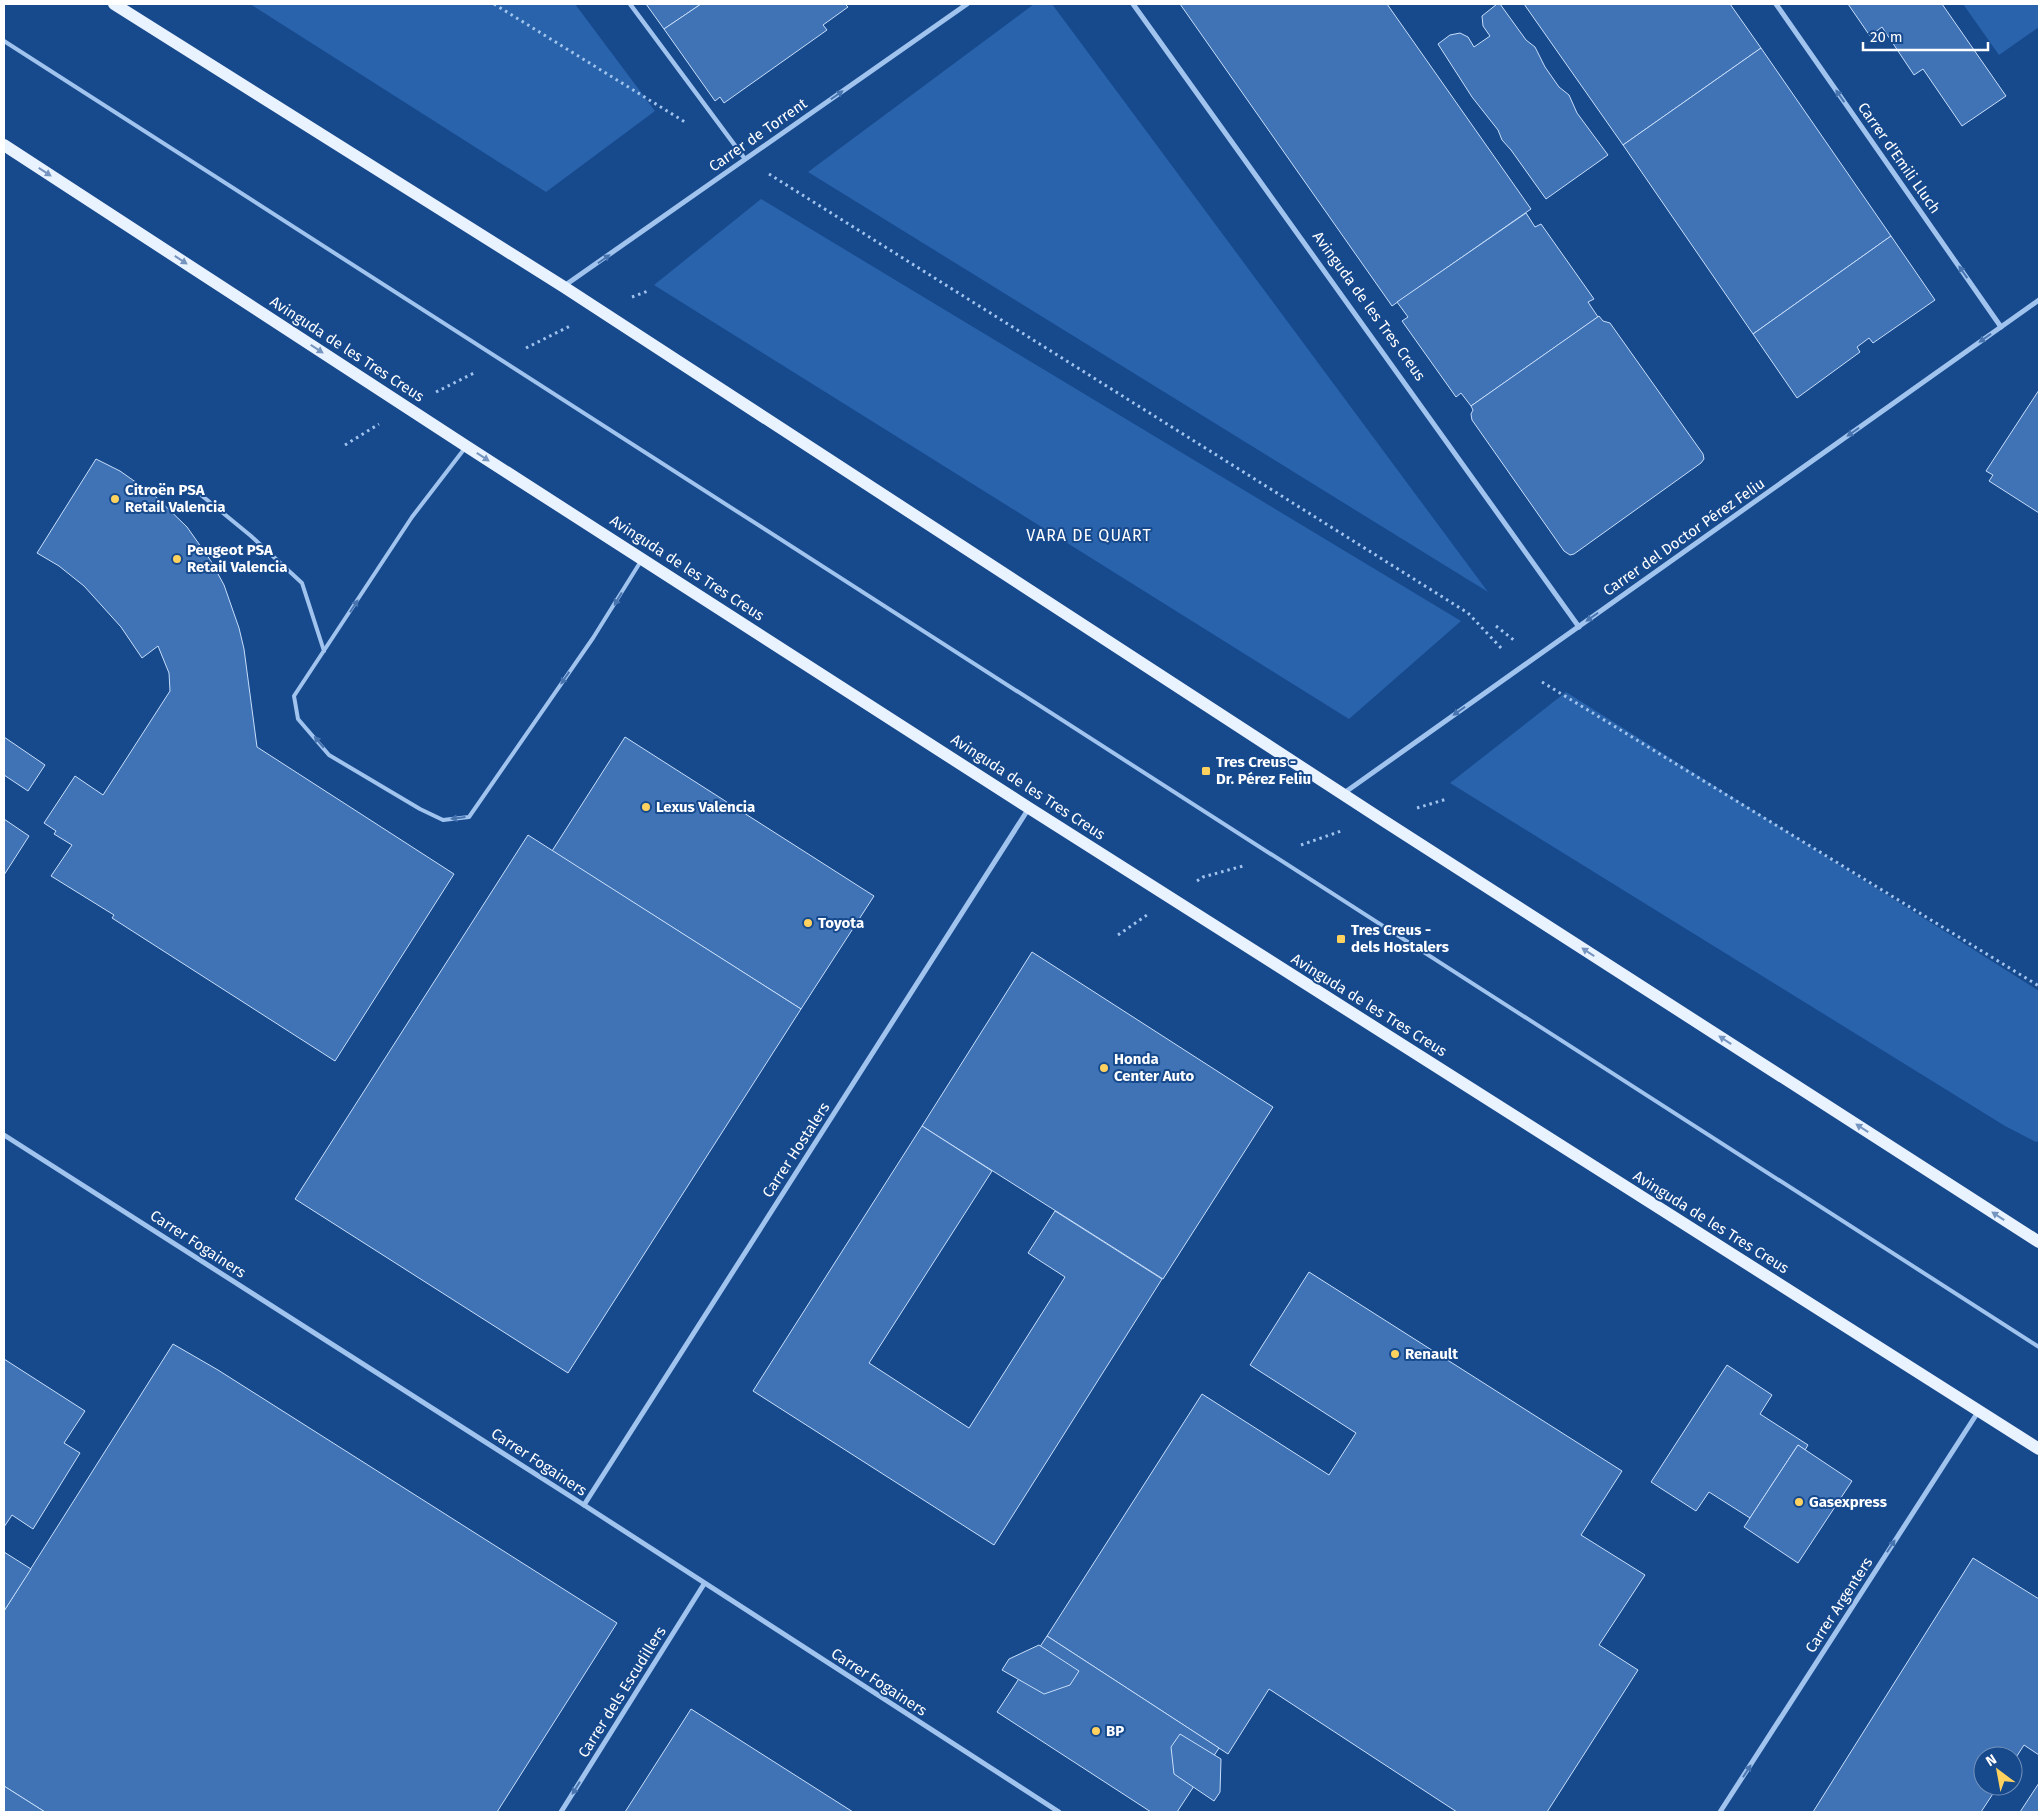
<svg xmlns="http://www.w3.org/2000/svg" width="2043" height="1816" viewBox="0 0 2043 1816" font-family="'Fira Sans',sans-serif">
  <style>
    .green { fill: #2963ab }
    .building { fill: #3f73b5; stroke: #c7defb }
    .lines { fill: none; stroke-linecap: round; stroke-linejoin: round }
    .path { stroke: #a1c4ef; stroke-width: 3; stroke-dasharray: 2.5 4; stroke-linecap: butt }
    .service { stroke: #a1c4ef; stroke-width: 4 }
    .pedestrian { stroke: #a1c4ef; stroke-width: 4.5 }
    .minor { stroke: #a1c4ef; stroke-width: 5 }
    .primary { stroke: #e9f2ff; stroke-width: 12 }
    .oneway { fill: #4774af }
    .oneway2 { fill: #7595c0 }
    .poi-dot { fill: #ffd25f; stroke: #17498d; stroke-width: 2 }
    .labels { text-anchor: middle; dominant-baseline: central; stroke-width: 4; stroke-linejoin: round; paint-order: stroke }
    .street-label { font-size: 15px; fill: #fff; stroke: #17498d }
    .poi-label { font-size: 15px; font-weight: bold; fill: #fff; stroke: #17498d; text-anchor: start }
    .neighbourhood-label { font-size: 16px; letter-spacing: 1px; fill: #fff; stroke: #17498d }
  </style>
  <rect width="100%" height="100%" fill="#17498d"/>
  <g class="green">
    <polygon points="250,4 575,4 655,111 546,192"/>
    <polygon points="1034,4 1052,4 1488,592 808,172"/>
    <polygon points="1963,4 2039,4 2039,27 1999,55"/>
    <polygon points="761,199 1461,621 1349,719 654,285"/>
    <polygon points="1566,692 2039,991 2039,1141 2036,1142 2005,1126 1450,783"/>
  </g>
  <g class="building">
    <polygon points="646,4 701,4 664,29"/>
    <polygon points="701,4 845,4 848,7 823,25 827,30 724,103 720,97 715,101 664,29"/>
    <polygon points="1180,4 1387,4 1531,209 1392,306"/>
    <polygon points="1497,4 1500,4 1526,40 1535,47 1545,67 1559,87 1569,95 1577,113 1608,155 1546,199 1511,150 1502,140 1498,130 1472,97 1438,44 1450,35 1460,33 1468,37 1474,47 1490,36 1483,26 1482,16"/>
    <polygon points="1524,4 1730,4 1761,48 1623,145"/>
    <polygon points="1848,4 1942,4 2006,96 1962,126 1923,69 1914,75 1882,27 1870,36"/>
    <polygon points="1761,48 1891,236 1753,334 1623,145"/>
    <polygon points="1526,213 1535,227 1541,224 1594,299 1588,302 1598,317 1471,406 1461,393 1456,397 1402,321 1408,317 1397,302"/>
    <polygon points="1891,236 1935,300 1873,343 1869,338 1857,347 1860,352 1797,398 1753,334"/>
    <polygon points="1599,316 1603,321 1610,323 1703,454 1704,459 1701,463 1574,554 1570,555 1564,551 1472,420 1471,414 1473,410 1471,406"/>
    <polygon points="2039,390 2039,513 1989,481 1993,475 1986,471"/>
    <polygon points="96,459 120,471 154,495 187,527 211,561 224,585 239,628 244,649 257,747 454,874 335,1061 112,918 114,915 51,876 72,845 54,834 56,831 44,823 75,776 103,795 170,691 169,673 158,646 142,658 121,627 84,586 59,566 37,553"/>
    <polygon points="4,737 45,765 28,791 4,775"/>
    <polygon points="625,737 874,896 801,1009 552,851"/>
    <polygon points="4,819 29,836 4,875"/>
    <polygon points="528,835 801,1009 568,1373 295,1199"/>
    <polygon points="1032,952 1273,1107 1163,1279 922,1126"/>
    <polygon points="922,1126 992,1171 869,1363 969,1428 1065,1277 1028,1253 1055,1211 1162,1279 994,1545 753,1391"/>
    <polygon points="1309,1272 1622,1471 1581,1535 1645,1575 1599,1645 1638,1670 1547,1812 1457,1812 1269,1689 1228,1754 1047,1636 1202,1394 1329,1475 1356,1433 1250,1365"/>
    <polygon points="173,1344 218,1370 617,1623 497,1812 45,1812 4,1786 4,1611"/>
    <polygon points="4,1359 85,1411 64,1443 80,1453 33,1529 12,1515 4,1527"/>
    <polygon points="1727,1365 1772,1395 1760,1414 1808,1445 1805,1450 1798,1445 1750,1518 1709,1492 1696,1511 1651,1482"/>
    <polygon points="1798,1445 1852,1481 1798,1563 1744,1527"/>
    <polygon points="4,1552 31,1569 4,1611"/>
    <polygon points="1973,1558 2039,1599 2039,1755 2024,1745 2013,1762 2013,1756 1983,1756 1983,1786 1998,1786 1981,1812 1813,1812"/>
    <polygon points="1047,1636 1219,1748 1177,1812 1151,1812 997,1712"/>
    <polygon points="1039,1645 1079,1671 1070,1685 1044,1694 1002,1670 1009,1659"/>
    <polygon points="691,1709 853,1812 625,1812"/>
    <polygon points="1180,1734 1221,1759 1220,1792 1214,1801 1174,1774 1171,1747"/>
    <polygon points="2039,1783 2039,1812 2020,1812"/>
    <polygon points="4,1786 45,1812 4,1812"/>
  </g>
  <g class="lines">
    <g class="path">
      <polyline points="494,4 685,122"/>
      <polyline points="769,174 1468,613 1503,650"/>
      <polyline points="632,297 648,291"/>
      <polyline points="526,348 572,325"/>
      <polyline points="436,392 476,372"/>
      <polyline points="345,445 379,424"/>
      <polyline points="1496,626 1515,641"/>
      <polyline points="1542,682 2039,986"/>
      <polyline points="1417,808 1447,799"/>
      <polyline points="1301,845 1344,830"/>
      <polyline points="1197,881 1203,877 1243,866"/>
      <polyline points="1118,935 1147,915"/>
    </g>
    <g class="service">
      <polyline points="4,41 2039,1347"/>
      <polyline points="465,448 412,517 294,696 298,719 329,755 420,809 443,820 469,817 593,638 641,561"/>
      <polyline points="195,490 251,536 302,583 324,651"/>
    </g>
    <polyline class="pedestrian" points="630,4 745,159"/>
    <g class="minor">
      <polyline points="1133,4 1579,627"/>
      <polyline points="1776,4 2001,327"/>
      <polyline points="564,286 967,4"/>
      <polyline points="1344,793 2039,300"/>
      <polyline points="4,1135 584,1505 1059,1812"/>
      <polyline points="584,1505 1029,808"/>
      <polyline points="561,1812 704,1584"/>
      <polyline points="1720,1812 1978,1412"/>
    </g>
    <g class="primary">
      <polyline points="114,4 564,287 1381,819 2039,1242"/>
      <polyline points="4,145 466,446 1029,808 2039,1449"/>
    </g>
  </g>
  <defs><path id="oneway-solid" d="M-6-.8H1V-3.2L6.5 0L1 3.2V.8H-6Z" transform="scale(1.25)"/></defs>
  <g class="oneway">
    <use href="#oneway-solid" transform="translate(837 95) rotate(-35)"/>
    <use href="#oneway-solid" transform="translate(1840 96) rotate(-125)"/>
    <use href="#oneway-solid" transform="translate(604 259) rotate(-35)"/>
    <use href="#oneway-solid" transform="translate(1963 272) rotate(-125)"/>
    <use href="#oneway-solid" transform="translate(1985 338) rotate(145)"/>
    <use href="#oneway-solid" transform="translate(1853 432) rotate(145)"/>
    <use href="#oneway-solid" transform="translate(618 599) rotate(121)"/>
    <use href="#oneway-solid" transform="translate(354 606) rotate(-57)"/>
    <use href="#oneway-solid" transform="translate(1592 617) rotate(145)"/>
    <use href="#oneway-solid" transform="translate(565 678) rotate(125)"/>
    <use href="#oneway-solid" transform="translate(1459 711) rotate(145)"/>
    <use href="#oneway-solid" transform="translate(319 742) rotate(-130)"/>
    <use href="#oneway-solid" transform="translate(458 818) rotate(173)"/>
    <use href="#oneway-solid" transform="translate(1891 1546) rotate(-57)"/>
    <use href="#oneway-solid" transform="translate(1747 1771) rotate(-57)"/>
    <use href="#oneway-solid" transform="translate(576 1788) rotate(122)"/>
  </g>
  <g class="oneway2">
    <use href="#oneway-solid" transform="translate(45 172) rotate(33)"/>
    <use href="#oneway-solid" transform="translate(181 260) rotate(33)"/>
    <use href="#oneway-solid" transform="translate(317 349) rotate(33)"/>
    <use href="#oneway-solid" transform="translate(483 457) rotate(33)"/>
    <use href="#oneway-solid" transform="translate(1588 952) rotate(-147)"/>
    <use href="#oneway-solid" transform="translate(1725 1040) rotate(-147)"/>
    <use href="#oneway-solid" transform="translate(1862 1128) rotate(-147)"/>
    <use href="#oneway-solid" transform="translate(1998 1216) rotate(-147)"/>
  </g>
  <g class="poi-dot">
    <circle cx="115" cy="499" r="5"/>
    <circle cx="177" cy="559" r="5"/>
    <rect x="1201" y="766" width="10" height="10" rx="2.5"/>
    <circle cx="646" cy="807" r="5"/>
    <circle cx="808" cy="923" r="5"/>
    <rect x="1336" y="934" width="10" height="10" rx="2.5"/>
    <circle cx="1104" cy="1068" r="5"/>
    <circle cx="1395" cy="1354" r="5"/>
    <circle cx="1799" cy="1502" r="5"/>
    <circle cx="1096" cy="1731" r="5"/>
  </g>
  <g class="labels">
    <g class="street-label">
      <text transform="translate(758 135) rotate(-35)">Carrer de Torrent</text>
      <text transform="translate(1899 158) rotate(55)">Carrer d'Emili Lluch</text>
      <text transform="translate(1369 306) rotate(54)">Avinguda de les Tres Creus</text>
      <text transform="translate(347 349) rotate(33)">Avinguda de les Tres Creus</text>
      <text transform="translate(1684 537) rotate(-35)">Carrer del Doctor Pérez Feliu</text>
      <text transform="translate(687 568) rotate(33)">Avinguda de les Tres Creus</text>
      <text transform="translate(1028 787) rotate(33)">Avinguda de les Tres Creus</text>
      <text transform="translate(1369 1005) rotate(32)">Avinguda de les Tres Creus</text>
      <text transform="translate(796 1150) rotate(-57)">Carrer Hostalers</text>
      <text transform="translate(1711 1222) rotate(32)">Avinguda de les Tres Creus</text>
      <text transform="translate(198 1244) rotate(33)">Carrer Fogainers</text>
      <text transform="translate(539 1462) rotate(33)">Carrer Fogainers</text>
      <text transform="translate(1839 1605) rotate(-57)">Carrer Argenters</text>
      <text transform="translate(879 1682) rotate(33)">Carrer Fogainers</text>
      <text transform="translate(622 1692) rotate(-58)">Carrer dels Escudillers</text>
    </g>
    <g class="poi-label">
      <text x="125" y="490">Citroën PSA<tspan x="125" dy="17">Retail Valencia</tspan></text>
      <text x="187" y="550">Peugeot PSA<tspan x="187" dy="17">Retail Valencia</tspan></text>
      <text x="1216" y="762">Tres Creus -<tspan x="1216" dy="17">Dr. Pérez Feliu</tspan></text>
      <text x="656" y="807">Lexus Valencia</text>
      <text x="818" y="923">Toyota</text>
      <text x="1351" y="930">Tres Creus -<tspan x="1351" dy="17">dels Hostalers</tspan></text>
      <text x="1114" y="1059">Honda<tspan x="1114" dy="17">Center Auto</tspan></text>
      <text x="1405" y="1354">Renault</text>
      <text x="1809" y="1502">Gasexpress</text>
      <text x="1106" y="1731">BP</text>
    </g>
    <g class="neighbourhood-label">
      <text x="1089" y="535">VARA DE QUART</text>
    </g>
  </g>
  <rect width="2043" height="1816" fill="none" stroke="#ffffff" stroke-width="10"/>
  <g transform="translate(1998 1771) rotate(328)"><circle r="24" fill="#17498d" stroke="#7492bb"/>
  <path d="M0-4L9 19L0 12L-9 19Z" fill="#ffd25f"/>
  <text y="-8" font-size="14" font-weight="bold" text-anchor="middle" fill="#ffffff">N</text>
  </g>
  <path d="M1863 42v8h125v-8" fill="none" stroke="#ffffff" stroke-width="2.5"/>
  <text x="1870" y="42" font-size="15" fill="#ffffff" stroke="#17498d" stroke-width="4" paint-order="stroke">20 m</text>
</svg>
